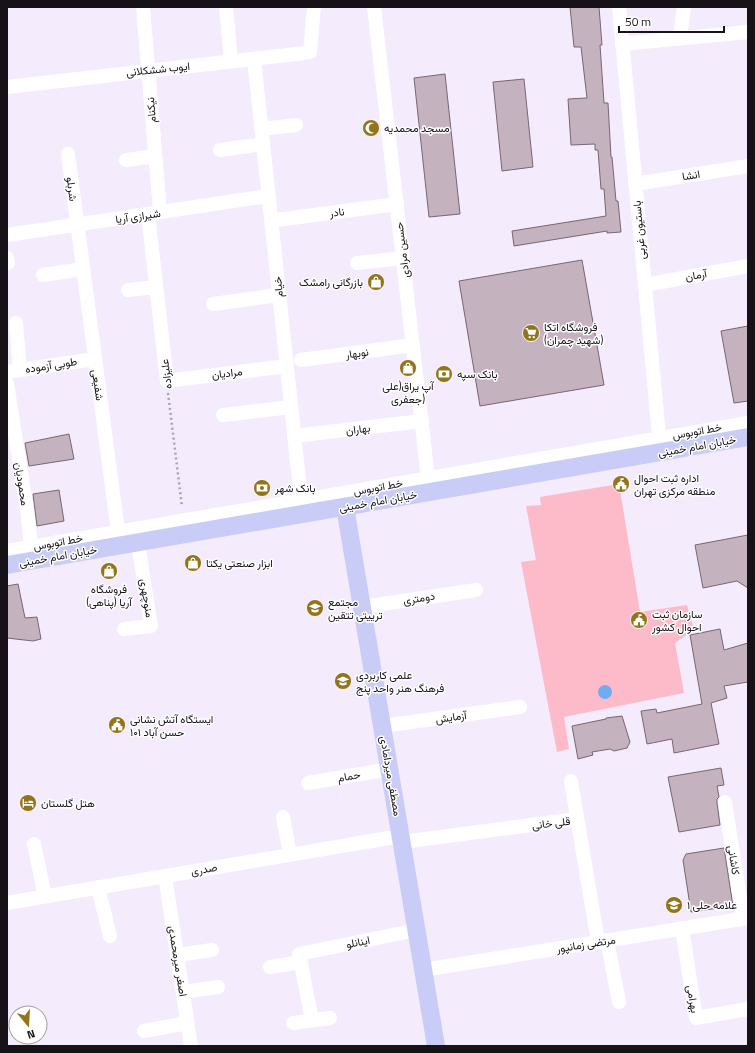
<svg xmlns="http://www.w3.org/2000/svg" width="755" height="1053" viewBox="0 0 755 1053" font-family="'Titillium Web',Vazirmatn,sans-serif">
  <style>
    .green { fill: #fdbac8 }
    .water { fill: #6eadf3 }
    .building { fill: #c4b3bf; stroke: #776773 }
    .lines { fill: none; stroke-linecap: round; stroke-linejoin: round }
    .path { stroke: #aaa2b0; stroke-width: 2.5; stroke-dasharray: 2 3; stroke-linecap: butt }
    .minor { stroke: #fff; stroke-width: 14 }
    .major { stroke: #c8ccf7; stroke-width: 18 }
    .labels { text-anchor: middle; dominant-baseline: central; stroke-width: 3; stroke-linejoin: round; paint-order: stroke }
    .street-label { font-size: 11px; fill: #161218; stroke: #fff }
    .poi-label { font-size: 11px; fill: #161218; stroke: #fff; text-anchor: start }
  </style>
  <rect width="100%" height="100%" fill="#f4ebfd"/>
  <polygon class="green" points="619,484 640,612 687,605 694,630 675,643 684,693 564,717 569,749 557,752 521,562 536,560 526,506 541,505 540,497"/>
  <circle class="water" cx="605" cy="692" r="7"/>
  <g class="building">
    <polygon points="570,7 599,7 602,45 600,45 604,103 608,103 611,157 612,157 616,201 618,201 621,232 607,233 607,231 514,246 512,231 606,216 604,189 601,189 598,150 595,150 595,144 571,145 568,99 587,98 581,47 574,47"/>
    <polygon points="445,74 460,214 429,217 414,78"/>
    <polygon points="524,79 533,167 502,171 493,82"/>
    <polygon points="582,260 604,385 480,406 459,281"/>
    <polygon points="748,326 748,401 734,403 721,331"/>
    <polygon points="69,434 74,459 29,466 25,443"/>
    <polygon points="59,490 64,521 37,526 33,494"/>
    <polygon points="748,535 748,588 737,581 703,588 695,545"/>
    <polygon points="18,584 25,618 37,617 41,639 33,641 7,638 7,586"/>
    <polygon points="720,629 724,650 748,643 748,682 724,686 727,698 711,703 719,744 674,753 672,739 647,744 641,711 656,709 657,713 702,704 690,635"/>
    <polygon points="622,716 630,742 627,748 614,751 610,749 592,752 593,755 578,759 572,726 606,719 606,718"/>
    <polygon points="721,768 724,785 717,786 719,797 717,799 717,803 720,825 679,832 668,777"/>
    <polygon points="724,848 733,906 691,912 683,860 686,854"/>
  </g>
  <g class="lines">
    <polyline class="path" points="168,393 182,507"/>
    <g class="minor">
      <polyline points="143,7 160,212"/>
      <polyline points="226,7 231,61"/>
      <polyline points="374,7 429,487"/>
      <polyline points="619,7 660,446"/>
      <polyline points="680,38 684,7"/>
      <polyline points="622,44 748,32"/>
      <polyline points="254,59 302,508"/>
      <polyline points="7,87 305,53 310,52 314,7"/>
      <polyline points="261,129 296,125"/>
      <polyline points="220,150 263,144"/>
      <polyline points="68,154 119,539"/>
      <polyline points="126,160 155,156"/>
      <polyline points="635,184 748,166"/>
      <polyline points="148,214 167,381 287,366"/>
      <polyline points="277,220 397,204"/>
      <polyline points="7,235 268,196"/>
      <polyline points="7,258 8,263"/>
      <polyline points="357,263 403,258"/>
      <polyline points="43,275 83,269"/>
      <polyline points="645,285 748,266"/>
      <polyline points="128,290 156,287"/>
      <polyline points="213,304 279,295"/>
      <polyline points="16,323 20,370"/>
      <polyline points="301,360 413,345"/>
      <polyline points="7,372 95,359"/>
      <polyline points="7,384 27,510 32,554"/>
      <polyline points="223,415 291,407"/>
      <polyline points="294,436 422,421"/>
      <polyline points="7,551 748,423"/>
      <polyline points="362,607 476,590"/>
      <polyline points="124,629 151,626 138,543"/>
      <polyline points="382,726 520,707"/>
      <polyline points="571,781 598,942"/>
      <polyline points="308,783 390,769"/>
      <polyline points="725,802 743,918"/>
      <polyline points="283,817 290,855"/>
      <polyline points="402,842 577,819"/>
      <polyline points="34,844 45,896"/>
      <polyline points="165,876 191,1046"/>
      <polyline points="98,887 110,936"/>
      <polyline points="7,903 401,836"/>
      <polyline points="682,928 696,1018 748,1009"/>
      <polyline points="607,940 619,1002"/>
      <polyline points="177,955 212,950"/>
      <polyline points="270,967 301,962"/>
      <polyline points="423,970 748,918"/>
      <polyline points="183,992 218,987"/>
      <polyline points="312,1020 299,954 417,930"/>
      <polyline points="293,1023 330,1018"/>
      <polyline points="144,1031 187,1023"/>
    </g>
    <g class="major">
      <polyline points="345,507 436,1046"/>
      <polyline points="7,565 748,437"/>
    </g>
  </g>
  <defs>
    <g id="mosque-disc" transform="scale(0.9)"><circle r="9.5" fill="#92741a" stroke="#fff"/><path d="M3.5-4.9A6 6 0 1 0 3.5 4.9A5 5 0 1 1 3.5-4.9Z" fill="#fff"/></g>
    <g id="shop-disc" transform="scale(0.9)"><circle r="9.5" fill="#92741a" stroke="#fff"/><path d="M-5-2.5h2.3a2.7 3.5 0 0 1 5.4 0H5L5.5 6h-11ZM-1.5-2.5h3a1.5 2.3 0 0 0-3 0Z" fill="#fff"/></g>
    <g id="supermarket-disc" transform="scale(0.9)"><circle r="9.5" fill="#92741a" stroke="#fff"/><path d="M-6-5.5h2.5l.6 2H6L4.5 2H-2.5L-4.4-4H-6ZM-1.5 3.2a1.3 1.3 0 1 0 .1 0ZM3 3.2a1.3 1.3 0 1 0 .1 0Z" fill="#fff"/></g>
    <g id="bank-disc" transform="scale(0.9)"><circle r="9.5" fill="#92741a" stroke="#fff"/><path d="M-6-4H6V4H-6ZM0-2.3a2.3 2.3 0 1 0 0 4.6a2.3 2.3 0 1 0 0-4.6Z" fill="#fff"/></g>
    <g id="civic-disc" transform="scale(0.9)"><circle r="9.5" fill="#92741a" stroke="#fff"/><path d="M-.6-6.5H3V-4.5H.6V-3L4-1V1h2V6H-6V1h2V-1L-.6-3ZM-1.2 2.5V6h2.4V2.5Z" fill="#fff"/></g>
    <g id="school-disc" transform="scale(0.9)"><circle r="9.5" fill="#92741a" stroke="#fff"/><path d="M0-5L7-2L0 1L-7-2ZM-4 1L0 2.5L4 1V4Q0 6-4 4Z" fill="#fff"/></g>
    <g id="university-disc" transform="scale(0.9)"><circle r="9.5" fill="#92741a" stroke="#fff"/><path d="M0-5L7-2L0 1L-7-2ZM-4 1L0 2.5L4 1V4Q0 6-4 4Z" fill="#fff"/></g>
    <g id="hotel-disc" transform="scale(0.9)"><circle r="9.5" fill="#92741a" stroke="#fff"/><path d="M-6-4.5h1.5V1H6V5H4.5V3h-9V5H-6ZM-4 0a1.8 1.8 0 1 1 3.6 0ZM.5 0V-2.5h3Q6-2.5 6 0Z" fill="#fff"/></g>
  </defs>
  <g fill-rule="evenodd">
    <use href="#mosque-disc" x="371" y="128"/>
    <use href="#shop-disc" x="376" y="282"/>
    <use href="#supermarket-disc" x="531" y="333"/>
    <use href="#shop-disc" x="408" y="368"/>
    <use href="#bank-disc" x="444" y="374"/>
    <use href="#civic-disc" x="621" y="484"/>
    <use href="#bank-disc" x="262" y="488"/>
    <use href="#shop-disc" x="193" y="563"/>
    <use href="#shop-disc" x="109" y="571"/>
    <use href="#school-disc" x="315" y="608"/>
    <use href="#civic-disc" x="639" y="620"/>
    <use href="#university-disc" x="343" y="681"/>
    <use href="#civic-disc" x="117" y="725"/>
    <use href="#hotel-disc" x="28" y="803"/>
    <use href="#school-disc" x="674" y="905"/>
  </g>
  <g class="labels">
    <g class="street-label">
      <text transform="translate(158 69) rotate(-6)">ایوب ششکلانی</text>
      <text transform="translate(151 110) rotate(-95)">نیکنام</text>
      <text transform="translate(691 175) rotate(-9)">انشا</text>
      <text transform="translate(72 189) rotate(83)">شربلو</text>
      <text transform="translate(337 212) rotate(-7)">نادر</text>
      <text transform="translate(138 216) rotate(-8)">شیرازی آریا</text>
      <text transform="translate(639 230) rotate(-95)">باستیون غربی</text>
      <text transform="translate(402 250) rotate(-97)">حسین مرادی</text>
      <text transform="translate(696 275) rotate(-10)">آرمان</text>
      <text transform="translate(278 287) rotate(-96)">خیام</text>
      <text transform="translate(357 353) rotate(-8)">نوبهار</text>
      <text transform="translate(51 365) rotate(-9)">طوبی آزموده</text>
      <text transform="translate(227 373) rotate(-7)">مرادیان</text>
      <text transform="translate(166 374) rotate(-97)">علیزاده</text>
      <text transform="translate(98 385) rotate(82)">شفیعی</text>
      <text transform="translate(358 429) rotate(-7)">بهاران</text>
      <text transform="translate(697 431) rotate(-10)">خط اتوبوس</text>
      <text transform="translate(697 446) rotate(-10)">خیابان امام خمینی</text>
      <text transform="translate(22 484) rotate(81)">محمودیان</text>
      <text transform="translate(378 487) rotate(-10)">خط اتوبوس</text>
      <text transform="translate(378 501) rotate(-10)">خیابان امام خمینی</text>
      <text transform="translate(58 542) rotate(-10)">خط اتوبوس</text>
      <text transform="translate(58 556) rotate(-10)">خیابان امام خمینی</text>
      <text transform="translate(147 598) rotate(81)">منوچهری</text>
      <text transform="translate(419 598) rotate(-9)">دومتری</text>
      <text transform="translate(451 717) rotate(-8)">آزمایش</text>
      <text transform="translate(349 776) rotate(-10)">حمام</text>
      <text transform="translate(391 776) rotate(80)">مصطفی میردامادی</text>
      <text transform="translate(551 823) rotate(-7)">قلی خانی</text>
      <text transform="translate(734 860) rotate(81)">کاشانی</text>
      <text transform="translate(204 869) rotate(-10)">صدری</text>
      <text transform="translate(358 942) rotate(-11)">اینانلو</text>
      <text transform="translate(586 944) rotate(-9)">مرتضی زمانپور</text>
      <text transform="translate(178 961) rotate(81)">اصغر میرمحمدی</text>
      <text transform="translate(693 999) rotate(81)">بهرامی</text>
    </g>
    <g class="poi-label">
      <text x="384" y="128">مسجد محمدیه</text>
      <text x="363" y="282" text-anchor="end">بازرگانی رامشک</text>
      <text x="544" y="327">فروشگاه اتکا<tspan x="544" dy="13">(شهید چمران)</tspan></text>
      <text x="457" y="374">بانک سپه</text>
      <text x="408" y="386" text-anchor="middle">آپ یراق(علی<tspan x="408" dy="13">جعفری)</tspan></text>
      <text x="634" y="478">اداره ثبت احوال<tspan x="634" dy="13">منطقه مركزی تهران</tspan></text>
      <text x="275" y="488">بانک شهر</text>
      <text x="206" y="563">ابزار صنعتی یکتا</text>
      <text x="109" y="589" text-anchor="middle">فروشگاه<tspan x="109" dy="13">آریا (پناهی)</tspan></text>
      <text x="328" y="602">مجتمع<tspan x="328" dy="13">ترییتی تتقین</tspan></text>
      <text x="652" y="614">سازمان ثبت<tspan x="652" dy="13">احوال کشور</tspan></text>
      <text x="356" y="675">علمی کاربردی<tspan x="356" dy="13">فرهنگ هنر واحد پنج</tspan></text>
      <text x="130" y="719">ایستگاه آتش نشانی<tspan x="130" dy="13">۱۰۱ حسن آباد</tspan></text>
      <text x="41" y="803">هتل گلستان</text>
      <text x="687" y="905">علامه حلی ۱</text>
    </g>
  </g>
  <rect width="755" height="1053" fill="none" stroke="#161218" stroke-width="16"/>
  <g transform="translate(28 1025) rotate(162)"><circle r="19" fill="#ffffff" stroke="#a2a0a3"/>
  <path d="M0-3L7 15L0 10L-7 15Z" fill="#92741a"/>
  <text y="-6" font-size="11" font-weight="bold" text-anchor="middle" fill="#161218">N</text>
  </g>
  <path d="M619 26v6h105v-6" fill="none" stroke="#161218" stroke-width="2"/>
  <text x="625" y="26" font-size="12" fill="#161218" stroke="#ffffff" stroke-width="3" paint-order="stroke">50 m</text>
</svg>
